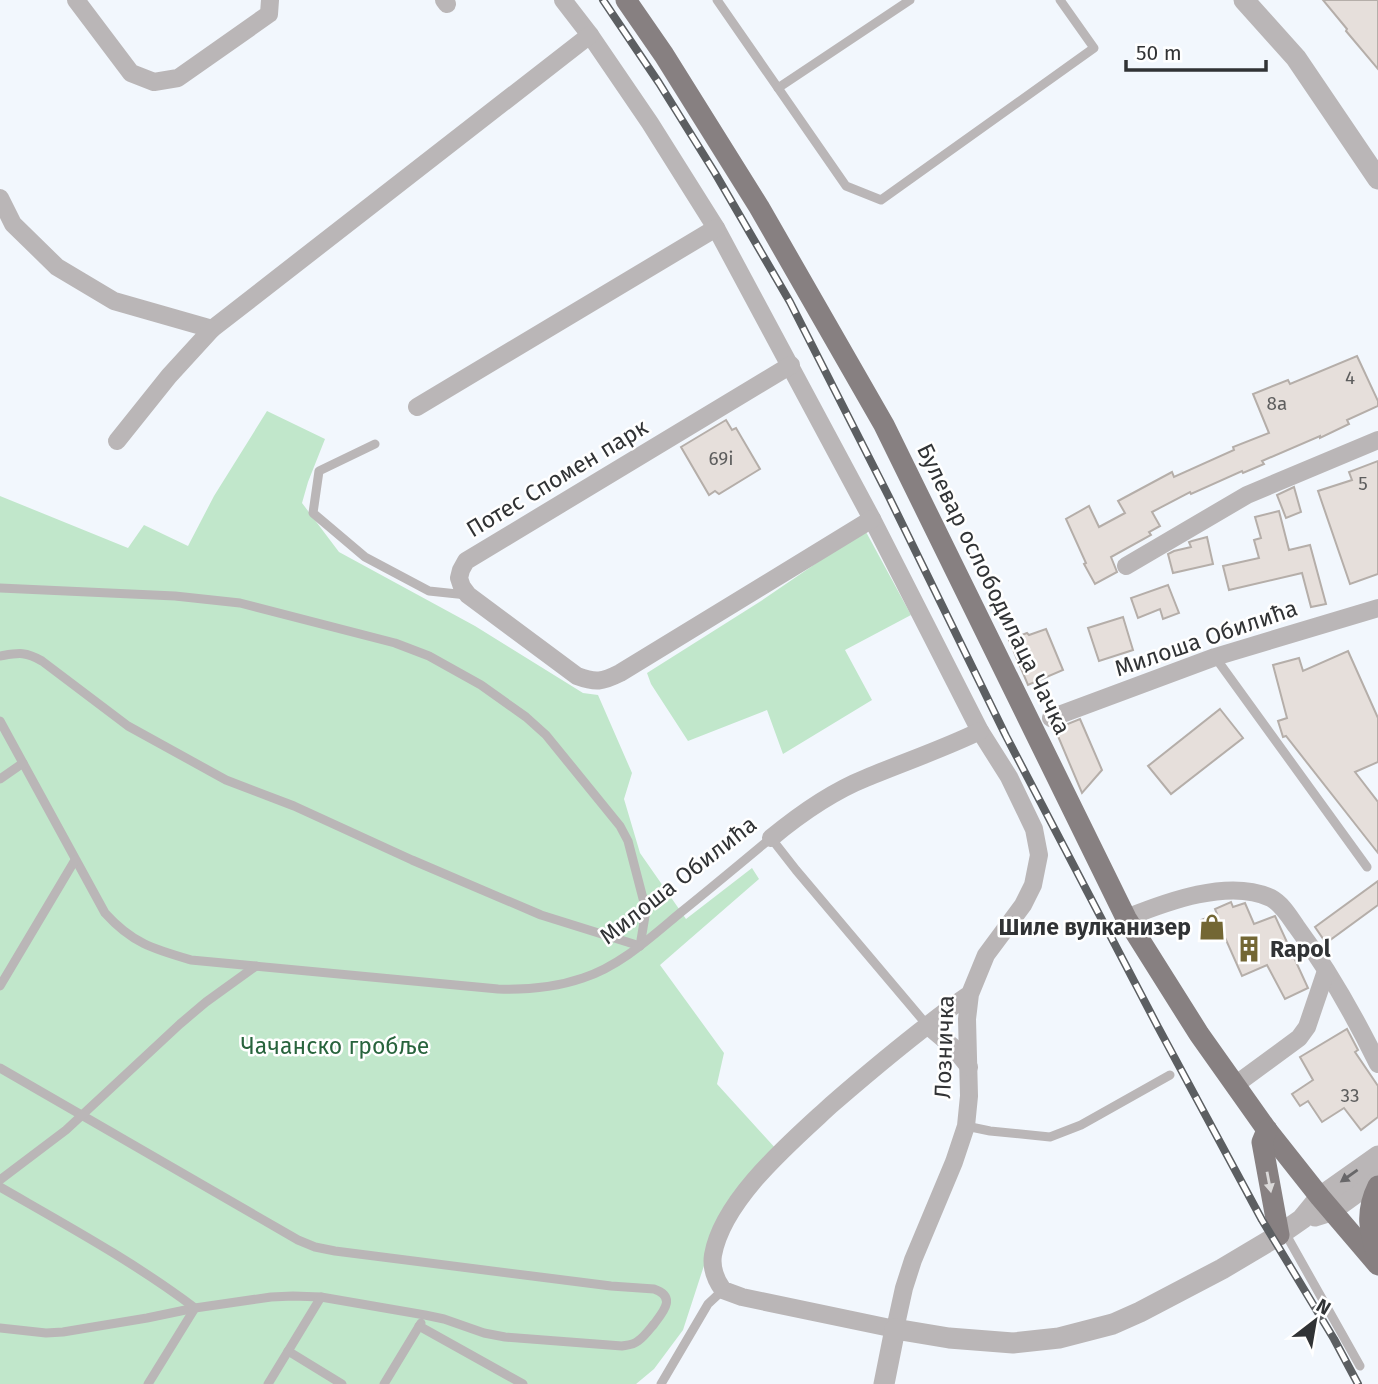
<svg xmlns="http://www.w3.org/2000/svg" width="1378" height="1384" viewBox="0 0 1378 1384" font-family="'Fira Sans',sans-serif">
  <style>
    .green { fill: #c1e7cb }
    .building { fill: #e6dfdb; stroke: #b5aea9; stroke-width: 2 }
    .lines { fill: none; stroke-linecap: round; stroke-linejoin: round }
    .service { stroke: #bab6b7; stroke-width: 9 }
    .minor { stroke: #bab6b7; stroke-width: 18 }
    .tertiary { stroke: #bab6b7; stroke-width: 21 }
    .primary { stroke: #878081; stroke-width: 21 }
    .rail-casing { stroke: #5c5f62; stroke-width: 8 }
    .rail { stroke: #fff; stroke-width: 5; stroke-dasharray: 16; stroke-linecap: butt }
    .oneway { fill: #686769 }
    .oneway2 { fill: #dbd9d9 }
    .labels { text-anchor: middle; dominant-baseline: central; stroke-width: 5; stroke-linejoin: round; paint-order: stroke }
    .number-label { font-size: 19px; fill: #5e5e5e }
    .street-label { font-size: 23px; fill: #313335; stroke: #fff }
    .poi-label { font-size: 23px; font-weight: bold; fill: #313335; stroke: #fff; text-anchor: end }
    .park-label { font-size: 23px; fill: #28643d; stroke: #fff }
  </style>
  <rect width="100%" height="100%" fill="#f2f7fd"/>
  <g class="green">
    <polygon points="267,411 325,439 308,482 302,503 339,552 475,626 583,693 598,695 632,773 624,799 640,853 686,919 752,868 759,879 660,965 724,1053 717,1084 777,1150 712,1241 683,1330 654,1369 636,1384 0,1384 0,496 128,548 144,525 188,546 214,496"/>
    <polygon points="865,530 911,615 845,650 872,700 783,754 767,710 688,741 651,684 647,673 761,601"/>
  </g>
  <g class="building">
    <polygon points="1323,0 1378,0 1378,69 1346,31 1347,29"/>
    <polygon points="1357,356 1378,401 1378,406 1347,420 1349,424 1320,438 1320,436 1262,461 1264,464 1243,473 1242,471 1191,494 1190,492 1152,512 1160,526 1149,532 1151,535 1111,557 1117,572 1095,584 1084,564 1086,563 1066,519 1089,506 1099,527 1125,513 1118,501 1172,472 1174,477 1234,450 1233,447 1269,433 1253,394 1288,380 1290,384"/>
    <polygon points="726,420 732,430 736,428 760,469 719,494 715,491 709,495 681,447"/>
    <polygon points="1378,461 1378,574 1350,584 1318,491 1352,480 1349,472"/>
    <polygon points="1294,487 1301,512 1286,518 1277,495"/>
    <polygon points="1279,511 1289,550 1310,545 1326,604 1311,607 1302,573 1229,590 1223,566 1259,558 1254,540 1261,538 1255,517"/>
    <polygon points="1207,537 1213,564 1173,573 1168,554 1174,551 1191,547 1189,542 1192,541"/>
    <polygon points="1168,585 1179,613 1163,619 1160,609 1138,618 1131,598"/>
    <polygon points="1123,617 1133,650 1099,661 1088,628"/>
    <polygon points="1046,629 1063,670 1028,685 1009,640 1027,633 1029,635"/>
    <polygon points="1348,651 1378,718 1378,762 1355,772 1378,802 1378,853 1286,736 1283,737 1278,721 1287,718 1273,665 1299,658 1303,671"/>
    <polygon points="1220,709 1243,738 1171,794 1148,766"/>
    <polygon points="1080,719 1102,770 1082,793 1055,729"/>
    <polygon points="1378,881 1378,905 1326,943 1315,927"/>
    <polygon points="1231,902 1233,907 1245,903 1254,924 1275,916 1308,988 1285,999 1267,965 1242,976 1223,933 1209,939 1201,920 1217,914 1215,909"/>
    <polygon points="1347,1029 1358,1050 1355,1052 1378,1086 1378,1117 1361,1130 1344,1108 1322,1122 1308,1101 1300,1106 1292,1094 1313,1080 1300,1057"/>
  </g>
  <g class="lines">
    <g class="service">
      <polyline points="717,0 846,186 881,200 1094,48 1060,0"/>
      <polyline points="778,88 910,0"/>
      <polyline points="375,444 319,471 313,513 365,557 429,591 467,595"/>
      <path d="M 0,588 L 175,596 L 240,603 L 395,643 L 429,656 L 481,685 L 526,717 L 546,735 L 620,826 L 628,841 L 646,910 L 640,946 L 541,915 L 412,860 L 294,806 L 226,780 L 128,726 L 42,661 C 25,651 18,653 0,656"/>
      <polyline points="1215,657 1367,867"/>
      <path d="M 0,721 L 105,913 C 132,943 153,949 191,960 L 498,989 C 527,990 554,988 583,978 C 620,966 650,938 680,913 C 711,888 741,863 771,838 L 796,870 L 927,1025"/>
      <polyline points="0,779 23,763"/>
      <polyline points="0,986 75,860"/>
      <path d="M 0,1068 L 298,1240 L 315,1247 L 335,1251 L 611,1286 L 654,1289 C 677,1297 663,1312 654,1324 C 649,1330 644,1337 638,1341 C 633,1345 628,1345 622,1346 L 505,1337 L 484,1333 L 444,1319 L 425,1315 L 321,1297 L 293,1296 L 271,1297 L 195,1308 L 147,1318 L 63,1332 L 46,1333 L 0,1328"/>
      <polyline points="966,1126 990,1131 1050,1137 1081,1125 1170,1075"/>
      <polyline points="0,1180 66,1130 180,1024 206,1002 256,966"/>
      <path d="M 0,1187 C 66,1225 134,1262 195,1308 L 148,1384"/>
      <polyline points="1284,1231 1360,1366"/>
      <polyline points="419,1326 523,1384"/>
      <polyline points="288,1351 342,1384"/>
      <polyline points="268,1384 321,1297"/>
      <polyline points="384,1384 421,1323"/>
      <polyline points="661,1384 708,1304 723,1290"/>
    </g>
    <g class="minor">
      <polyline points="76,0 131,73 154,82 178,78 269,14 270,0"/>
      <polyline points="444,0 447,4"/>
      <path d="M 563,0 L 590,35 L 650,123 L 716,228 L 872,519 L 980,731 L 1009,777 L 1034,829 L 1039,855 L 1033,885 L 1023,905 L 986,955 L 970,994 L 967,1019 L 969,1096 L 966,1126 L 954,1162 L 913,1260 L 904,1288 L 895,1329 L 742,1297 L 723,1290 C 715,1279 711,1268 713,1255 C 723,1199 791,1142 831,1105 C 876,1066 921,1028 970,994"/>
      <polyline points="0,198 13,224 57,267 114,301 212,329 590,35"/>
      <path d="M 791,365 L 466,561 L 461,570 L 459,578 L 462,587 L 468,595 L 577,676 C 596,683 602,682 620,673 L 872,519"/>
      <polyline points="417,407 716,228"/>
      <polyline points="117,441 169,376 212,329"/>
      <polyline points="1126,566 1247,495 1378,440"/>
      <polyline points="1051,718 1215,657 1378,608"/>
      <path d="M 771,838 C 800,814 831,792 866,778 C 904,762 943,749 980,731"/>
      <path d="M 1126,918 C 1166,902 1229,878 1271,898 C 1282,904 1289,916 1296,926 C 1328,969 1354,1015 1378,1064"/>
      <polyline points="927,1025 953,1047 969,1067"/>
      <polyline points="1235,1085 1299,1038 1307,1027 1326,971"/>
    </g>
    <g class="tertiary">
      <polyline points="1244,0 1296,58 1378,179"/>
      <polyline points="1315,1216 1331,1211 1378,1177"/>
      <polyline points="884,1384 895,1329 949,1338 1013,1343 1059,1338 1113,1324 1140,1312 1222,1269 1279,1235 1302,1219 1320,1197 1378,1156"/>
    </g>
    <g class="primary">
      <polyline points="626,0 664,55 759,207 884,425 1126,918 1199,1034 1267,1130 1320,1197 1378,1265"/>
      <polyline points="1267,1130 1262,1142 1279,1235"/>
      <path d="M 1378,1186 C 1365,1212 1369,1231 1378,1258"/>
    </g>
    <g class="rail-casing">
      <polyline id="rail" points="603,0 659,83 715,173 790,302 889,497 1006,736 1158,1027 1262,1220 1334,1339 1358,1384"/>
    </g>
    <use href="#rail" class="rail"/>
  </g>
  <defs><path id="oneway-solid" d="M-6-.8H1V-3.2L6.5 0L1 3.2V.8H-6Z" transform="scale(1.75)"/></defs>
  <use class="oneway" href="#oneway-solid" transform="translate(1349 1176) rotate(145)"/>
  <use class="oneway2" href="#oneway-solid" transform="translate(1269 1182) rotate(79)"/>
  <defs>
    <g id="shop-bare" transform="scale(2.1)"><path d="M-5-2.5h2.3a2.7 3.5 0 0 1 5.4 0H5L5.5 6h-11ZM-1.5-2.5h3a1.5 2.3 0 0 0-3 0Z" fill="#736734" stroke="#fff" stroke-width="2.5" paint-order="stroke"/></g>
    <g id="building-bare" transform="scale(2.1)"><path d="M-4-6H4V6H1V3H-1V6H-4ZM-2.5-4.3h1.7v1.8h-1.7ZM.8-4.3h1.7v1.8H.8ZM-2.5-1h1.7V.8h-1.7ZM.8-1h1.7V.8H.8Z" fill="#736734" stroke="#fff" stroke-width="2.5" paint-order="stroke"/></g>
  </defs>
  <g fill-rule="evenodd">
    <use href="#shop-bare" x="1212" y="927"/>
    <use href="#building-bare" x="1249" y="949"/>
  </g>
  <g class="labels">
    <g class="number-label">
      <text x="1350" y="377">4</text>
      <text x="1277" y="403">8a</text>
      <text x="721" y="458">69i</text>
      <text x="1363" y="483">5</text>
      <text x="1350" y="1095">33</text>
    </g>
    <g class="street-label">
      <text transform="translate(557 478) rotate(-31)">Потес Спомен парк</text>
      <text transform="translate(994 589) rotate(64)">Булевар ослободилаца Чачка</text>
      <text transform="translate(1206 638) rotate(-19)">Милоша Обилића</text>
      <text transform="translate(678 880) rotate(-38)">Милоша Обилића</text>
      <text transform="translate(944 1047) rotate(-88)">Лозничка</text>
    </g>
    <g class="poi-label">
      <text x="1191" y="927">Шиле вулканизер</text>
      <text x="1270" y="949" text-anchor="start">Rapol</text>
    </g>
    <g class="park-label">
      <text x="335" y="1046">Чачанско гробље</text>
    </g>
  </g>
  <g transform="translate(1315 1321) rotate(31)" stroke="#ffffff" stroke-width="5" paint-order="stroke">
  <path d="M0-5L12 26L0 18L-12 26Z" fill="#313335"/>
  <text y="-10" font-size="19" font-weight="bold" text-anchor="middle" fill="#313335">N</text>
  </g>
  <path d="M1126 60v10h140v-10" fill="none" stroke="#313335" stroke-width="3.5"/>
  <text x="1136" y="60" font-size="21" fill="#313335" stroke="#ffffff" stroke-width="5" paint-order="stroke">50 m</text>
</svg>
